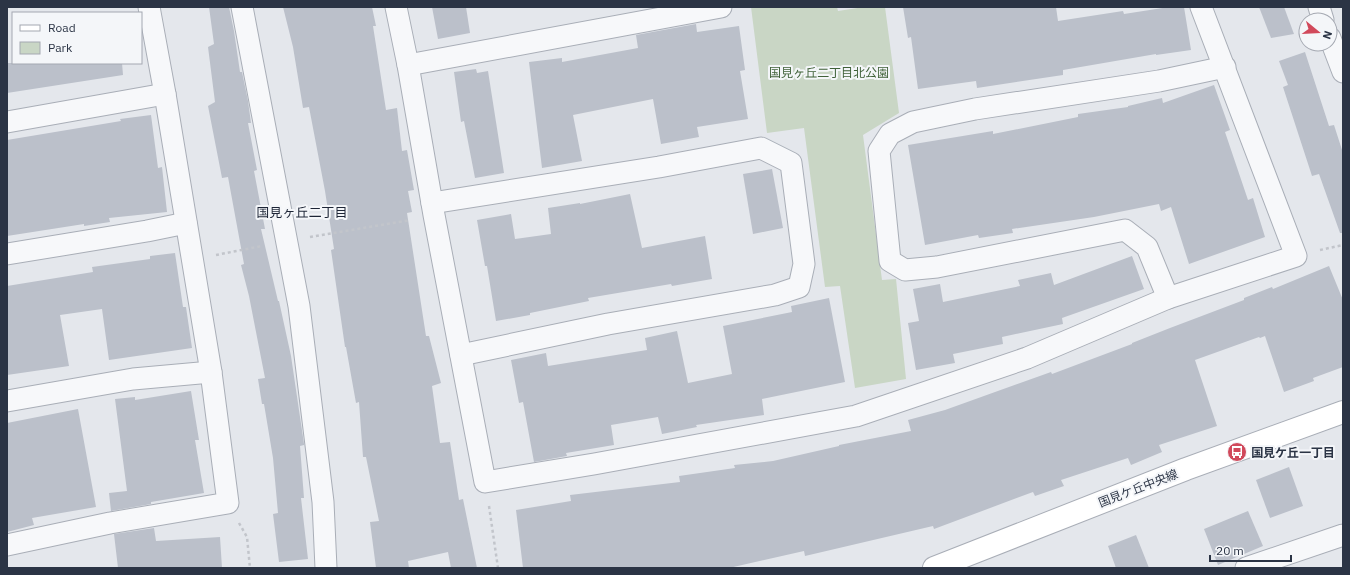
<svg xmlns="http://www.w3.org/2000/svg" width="1350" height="575" viewBox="0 0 1350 575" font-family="'IBM Plex Sans','Noto Sans JP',sans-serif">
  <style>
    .green { fill: #c9d6c5 }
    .building { fill: #bbc0ca }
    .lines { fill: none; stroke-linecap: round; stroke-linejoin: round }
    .street-casing { stroke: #a9aeb7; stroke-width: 23 }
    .secondary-casing { stroke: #a9aeb7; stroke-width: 24 }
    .path { stroke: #c2c5cb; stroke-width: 2.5; stroke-dasharray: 3 3; stroke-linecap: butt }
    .street { stroke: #f7f8fa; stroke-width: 21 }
    .secondary { stroke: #fff; stroke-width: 22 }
    .labels { text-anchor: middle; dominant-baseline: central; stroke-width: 4; stroke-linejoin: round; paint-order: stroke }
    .park-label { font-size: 12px; fill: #3f6138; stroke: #f4f6f9 }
    .poi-label { font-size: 12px; font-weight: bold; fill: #2b3445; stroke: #f4f6f9; text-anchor: start }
    .street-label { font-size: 12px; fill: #2b3445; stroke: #f4f6f9 }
    .neighbourhood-label { font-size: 13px; fill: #1d2536; stroke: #f4f6f9 }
  </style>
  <rect width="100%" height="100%" fill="#e4e7ec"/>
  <polygon class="green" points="751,7 837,7 838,11 864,7 885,7 899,113 863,135 882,280 896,279 906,379 855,388 840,286 825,287 804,128 767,133"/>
  <g class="building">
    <polygon points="209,7 229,7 234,31 240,72 242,72 248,101 251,123 248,123 257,170 254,171 265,229 261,229 278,301 279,301 291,356 304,444 304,445 300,446 304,498 301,498 308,559 279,562 273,514 278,513 273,458 264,404 262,404 258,379 265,378 249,296 241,265 244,264 228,177 222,178 208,106 215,102 208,47 214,44"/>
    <polygon points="283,7 372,7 376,26 373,26 386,110 397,108 402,151 407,150 414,190 408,191 412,212 407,213 426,336 429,336 441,383 432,386 440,443 450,442 459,500 463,499 477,568 451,568 448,552 408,561 409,568 376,568 370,522 379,521 366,457 363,457 359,402 356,403 346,347 345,347 331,250 334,249 325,191 309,107 303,108 293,47"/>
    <polygon points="432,7 466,7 470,33 438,39"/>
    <polygon points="903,7 1056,7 1058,21 1123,11 1124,14 1169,7 1184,7 1191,50 1156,55 1156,54 1063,70 1063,75 977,88 976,81 918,89 911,37 908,38"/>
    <polygon points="1259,7 1284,7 1294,34 1271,38"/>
    <polygon points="696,24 697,32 739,26 745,70 740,71 748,119 697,127 699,137 661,144 653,99 573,115 582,161 542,168 529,62 562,58 562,62 638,48 636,35"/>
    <polygon points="1305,52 1329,126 1334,125 1343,153 1343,233 1340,233 1319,174 1312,176 1283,87 1288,85 1279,61"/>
    <polygon points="7,63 122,63 123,75 7,93"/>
    <polygon points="476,69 477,73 488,71 504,173 475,178 464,121 461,122 454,72"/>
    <polygon points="1214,85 1230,130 1225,132 1248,200 1253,198 1265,237 1189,264 1171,207 1161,211 1159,204 1094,217 1012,229 1013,233 979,238 978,235 925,245 908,145 993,131 993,134 1078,117 1078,114 1128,107 1128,106 1162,98 1163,103"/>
    <polygon points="151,115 158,168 162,167 167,212 109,218 110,222 84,226 84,224 7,236 7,140 121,121 120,119"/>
    <polygon points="772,169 783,228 753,234 743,174"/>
    <polygon points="630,194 642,248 705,236 712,279 672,286 671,284 588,298 589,301 530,313 530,315 496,321 487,266 485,266 477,220 511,214 515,239 551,234 548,208 580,203 580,204"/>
    <polygon points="175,253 183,307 186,307 192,348 109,360 102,309 60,315 69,366 7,375 7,286 93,272 92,267 150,259 150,256"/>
    <polygon points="1132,256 1144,289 1062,318 1063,324 1002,337 1003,344 953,354 955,363 916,370 908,323 919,321 913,289 940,284 943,302 1020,286 1018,280 1051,273 1054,285"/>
    <polygon points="1329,266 1343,300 1343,367 1313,378 1314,381 1284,392 1265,336 1260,338 1259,337 1195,360 1217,426 1159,445 1162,452 1131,465 1128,458 1061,480 1064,486 1035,496 1033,492 934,529 933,526 805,556 804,551 729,568 523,568 516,510 571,501 570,495 680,482 679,476 735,468 734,465 773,461 839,446 839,445 911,431 908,420 945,410 1051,372 1052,374 1132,344 1132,343 1170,328 1244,300 1244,298 1272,287 1273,289"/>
    <polygon points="829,298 845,382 762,399 764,415 696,425 697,427 662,434 658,417 611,425 614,445 566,453 567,456 534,462 523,402 519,403 511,360 546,353 548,366 647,350 645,338 677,331 688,383 732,374 723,326 792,312 791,306"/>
    <polygon points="191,391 199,440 195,440 204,493 151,502 151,504 111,511 109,493 127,491 115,399 135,397 135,400"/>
    <polygon points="78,409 96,507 32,518 34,525 7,532 7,423"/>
    <polygon points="1289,467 1303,506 1270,518 1256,480"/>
    <polygon points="1248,511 1263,546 1218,565 1204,529"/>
    <polygon points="154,528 156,541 220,537 222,568 118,568 114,534"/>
    <polygon points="1136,535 1149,568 1116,568 1108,546"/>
  </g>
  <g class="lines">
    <g class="street-casing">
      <g id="street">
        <polyline points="242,7 299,306 323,502 326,568"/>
        <polyline points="396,7 408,65 434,215 485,482 594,464 856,416 1027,358 1168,298 1296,256 1201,7"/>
        <polyline points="1319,7 1323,20"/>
        <polyline points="1330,38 1343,72"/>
        <polyline points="408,65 721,7"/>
        <polyline points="7,122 165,94"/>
        <polyline points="432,203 659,167 761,148 791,163 804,264 799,287 775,295 608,324 461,355"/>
        <polyline points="7,254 147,231 186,223"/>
        <polyline points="1168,298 1147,247 1125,230 937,267 905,270 890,261 879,151 890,134 913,122 975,109 1159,81 1225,67"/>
        <polyline points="7,401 133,379 211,372"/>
        <polyline points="7,545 110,523 228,503 211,372 165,94 149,7"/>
        <polyline points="1246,568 1343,535"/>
      </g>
    </g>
    <g class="secondary-casing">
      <polyline id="secondary" points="934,568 1186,469 1343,412"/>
    </g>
    <g class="path">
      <polyline points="310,237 410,220"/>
      <polyline points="1320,250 1343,245"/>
      <polyline points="216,255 262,246"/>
      <polyline points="489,506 498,568"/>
      <polyline points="239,523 247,537 250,568"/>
    </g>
    <use href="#street" class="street"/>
    <use href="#secondary" class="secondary"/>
  </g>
  <defs>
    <g id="bus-disc" transform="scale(1)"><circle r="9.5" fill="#d1495b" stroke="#f4f6f9"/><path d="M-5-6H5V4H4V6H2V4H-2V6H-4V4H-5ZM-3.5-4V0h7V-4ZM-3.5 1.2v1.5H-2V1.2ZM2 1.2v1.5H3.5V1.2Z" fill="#fff"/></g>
  </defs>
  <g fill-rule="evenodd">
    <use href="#bus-disc" x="1237" y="452"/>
  </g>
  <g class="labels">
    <g class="park-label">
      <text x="829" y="72">国見ヶ丘二丁目北公園</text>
    </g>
    <g class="poi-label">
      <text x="1251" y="452">国見ケ丘一丁目</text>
    </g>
    <g class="street-label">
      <text transform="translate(1138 488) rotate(-21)">国見ケ丘中央線</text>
    </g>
    <g class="neighbourhood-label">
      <text x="302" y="212">国見ヶ丘二丁目</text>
    </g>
  </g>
  <rect width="1350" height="575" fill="none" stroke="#2b3445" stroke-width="16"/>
  <rect x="12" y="12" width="130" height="52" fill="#f4f6f9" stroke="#a4a8b1"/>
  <rect x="20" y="25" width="20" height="6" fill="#ffffff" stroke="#a4a8b1"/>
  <text x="48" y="32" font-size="12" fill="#2b3445">Road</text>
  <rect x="20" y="42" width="20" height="12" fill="#c9d6c5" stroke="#a4a8b1"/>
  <text x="48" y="52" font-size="12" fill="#2b3445">Park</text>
  <g transform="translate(1318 32) rotate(108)"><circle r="19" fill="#f4f6f9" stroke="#a4a8b1"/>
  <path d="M0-3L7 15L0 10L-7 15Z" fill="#d1495b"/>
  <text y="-6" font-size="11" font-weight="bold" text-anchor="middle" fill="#2b3445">N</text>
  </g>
  <path d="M1210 555v6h81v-6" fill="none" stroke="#2b3445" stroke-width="2"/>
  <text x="1216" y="555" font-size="12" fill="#2b3445" stroke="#f4f6f9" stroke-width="3" paint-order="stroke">20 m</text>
</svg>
